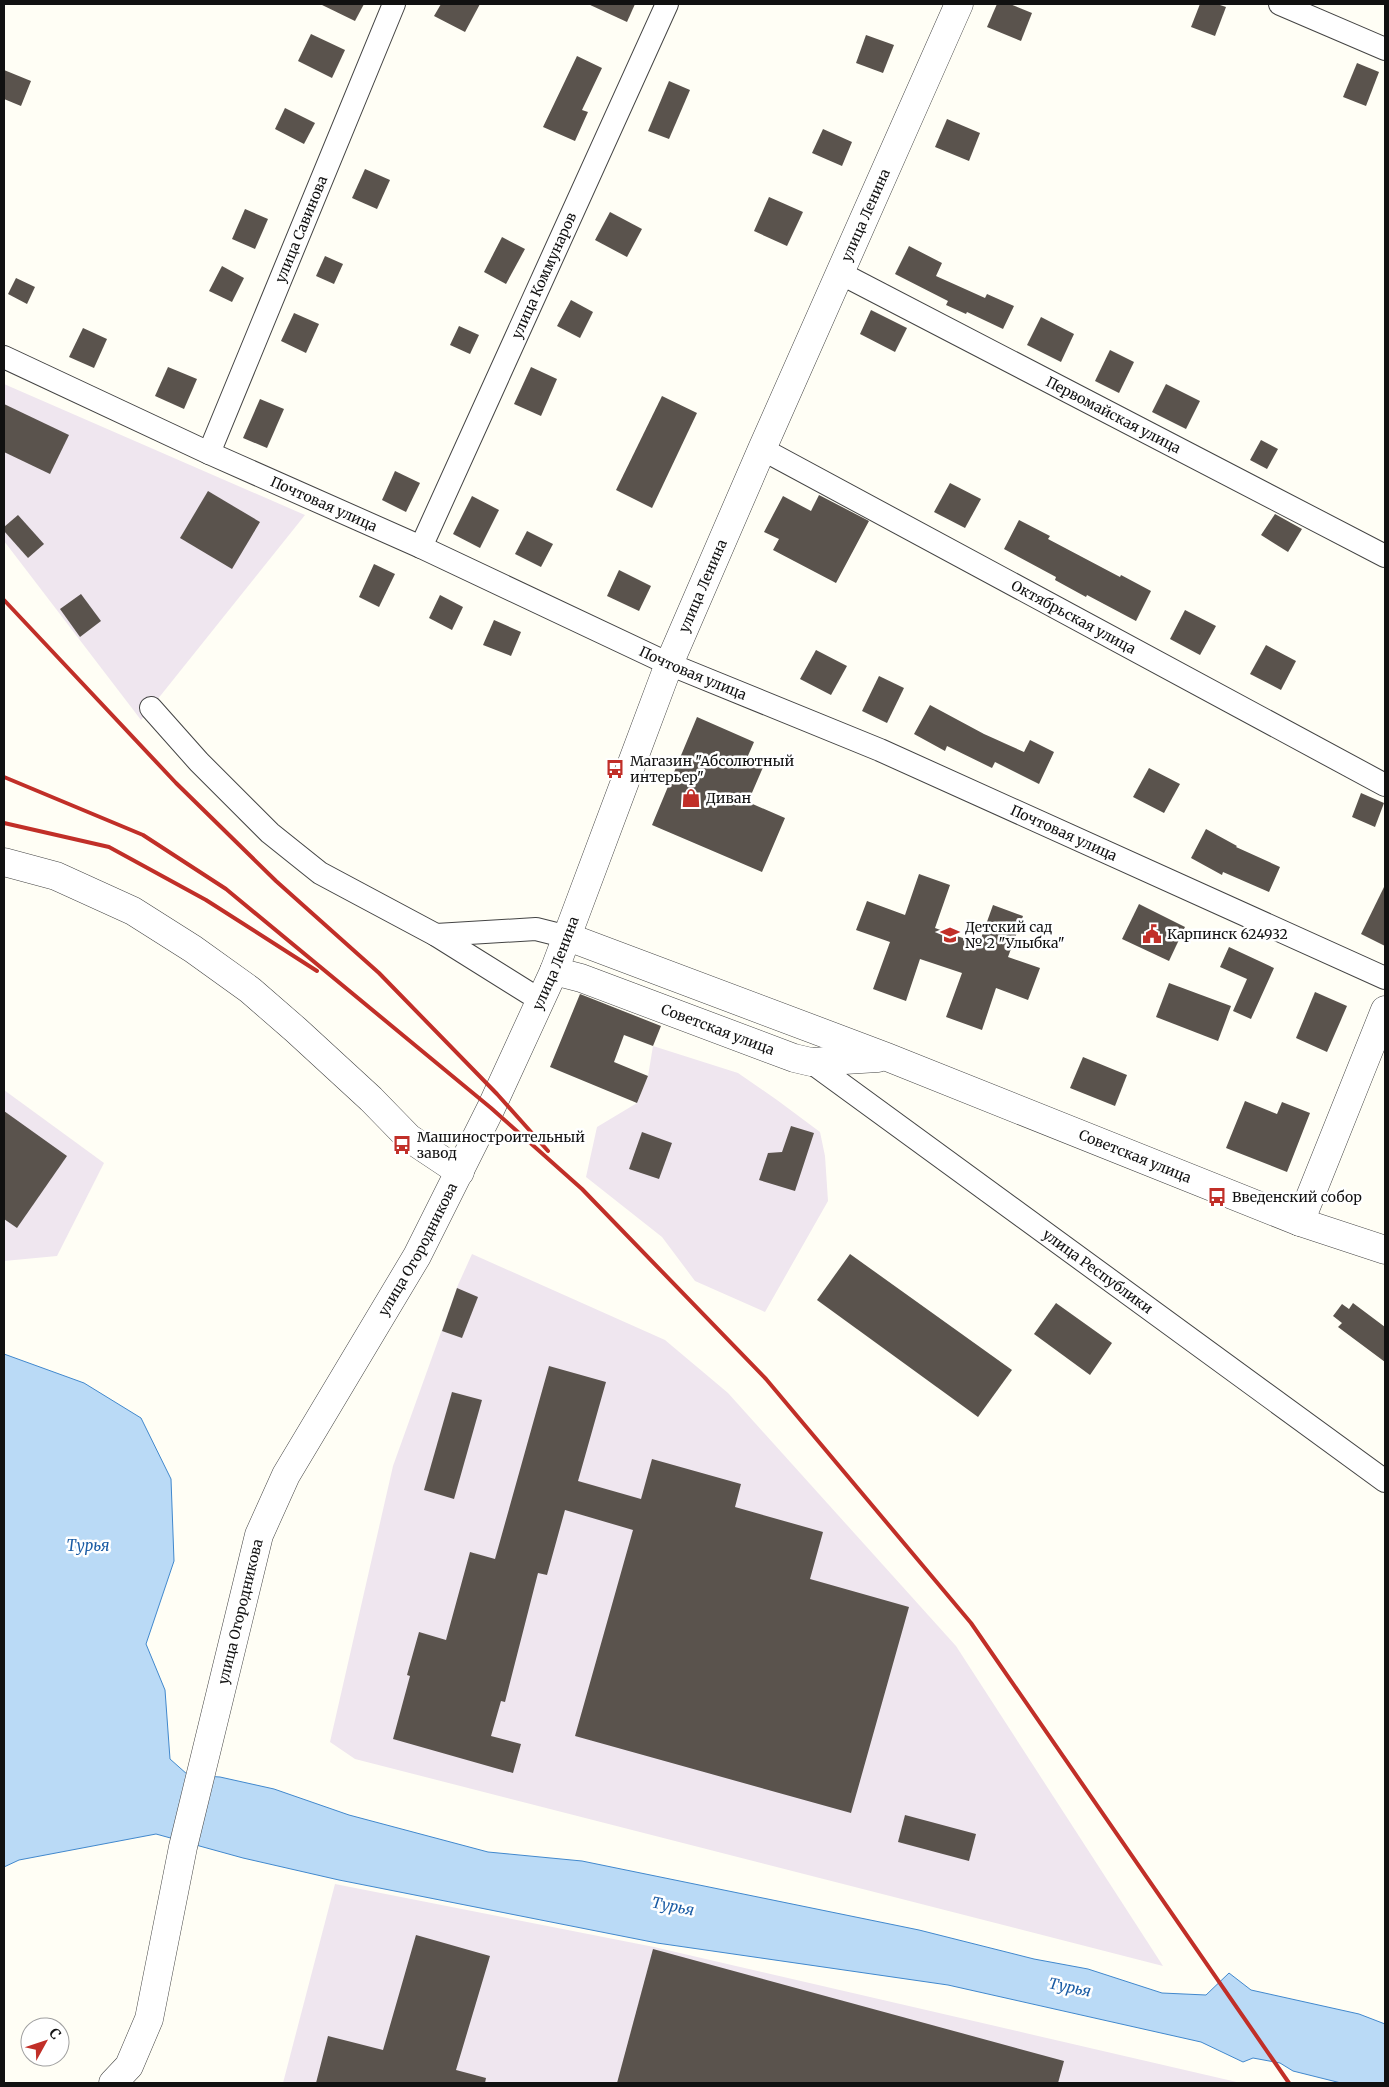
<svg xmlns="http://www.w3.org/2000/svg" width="1389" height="2087" viewBox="0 0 1389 2087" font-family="Merriweather,serif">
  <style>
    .industrial { fill: #efe6ef }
    .water { fill: #badaf6; stroke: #4188cd }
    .building { fill: #5a534d }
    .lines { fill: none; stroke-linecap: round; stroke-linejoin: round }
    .minor-casing { stroke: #444; stroke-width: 24 }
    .tertiary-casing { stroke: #444; stroke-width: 29 }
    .minor { stroke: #fff; stroke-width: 22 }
    .tertiary { stroke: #fff; stroke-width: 28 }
    .rail { stroke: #c12f28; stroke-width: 4 }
    .labels { text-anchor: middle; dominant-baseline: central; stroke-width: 5; stroke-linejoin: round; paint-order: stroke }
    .street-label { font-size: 14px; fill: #111; stroke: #fff }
    .poi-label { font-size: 14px; fill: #111; stroke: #fff; text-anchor: start }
    .water-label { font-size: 15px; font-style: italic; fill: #195ba4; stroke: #fff }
  </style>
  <rect width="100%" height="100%" fill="#fffef5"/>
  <g class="industrial">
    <polygon points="4,384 305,515 141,720 4,541"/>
    <polygon points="653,1046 738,1073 777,1100 820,1132 825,1156 828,1201 765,1312 695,1281 662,1237 586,1177 597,1127 637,1103 648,1076"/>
    <polygon points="4,1090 104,1163 57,1256 4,1261"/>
    <polygon points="472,1254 665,1340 728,1393 956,1646 1163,1966 355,1759 330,1742 393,1466 458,1285"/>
    <polygon points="335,1884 654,1947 1241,2083 283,2083"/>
  </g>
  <polygon class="water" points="4,1354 84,1383 141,1418 171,1479 174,1561 146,1644 165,1690 170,1759 188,1775 220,1777 274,1789 349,1815 488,1852 582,1861 919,1930 1034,1959 1088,1969 1162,1993 1206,1995 1229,1973 1251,1990 1359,2014 1385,2024 1385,2083 1341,2083 1293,2071 1280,2063 1253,2058 1243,2062 1201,2042 948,1985 657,1943 339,1880 243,1858 156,1834 19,1860 4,1867"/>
  <g class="building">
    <polygon points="320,4 364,4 355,21"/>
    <polygon points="441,4 480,4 465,32 434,16"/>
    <polygon points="588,4 635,4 627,22"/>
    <polygon points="997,4 1010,4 1032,13 1021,41 987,27"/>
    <polygon points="1200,4 1217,4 1226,7 1215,36 1191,27"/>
    <polygon points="311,34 345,50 332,78 298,61"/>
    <polygon points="866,35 894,45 883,73 856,63"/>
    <polygon points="577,56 602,68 582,110 588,112 575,141 543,127"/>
    <polygon points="1357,63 1379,72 1366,106 1343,97"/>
    <polygon points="4,70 31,81 21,106 4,99"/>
    <polygon points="669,81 690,90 669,139 648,131"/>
    <polygon points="285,108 315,123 304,144 275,129"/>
    <polygon points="947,119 980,133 969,161 935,147"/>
    <polygon points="823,129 852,142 842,166 812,153"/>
    <polygon points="365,169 390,180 377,209 352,198"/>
    <polygon points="769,197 803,212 787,246 754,231"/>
    <polygon points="245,209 268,219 255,249 232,239"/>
    <polygon points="610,212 642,229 627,257 595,240"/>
    <polygon points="502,237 525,249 506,284 484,272"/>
    <polygon points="909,246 942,263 936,276 985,298 987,294 1014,306 1003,329 967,312 966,314 946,305 948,301 895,274"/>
    <polygon points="325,256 343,264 334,284 316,276"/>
    <polygon points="222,266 244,278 232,302 209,291"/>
    <polygon points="16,278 35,287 27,304 8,294"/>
    <polygon points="571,300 593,312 580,338 557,326"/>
    <polygon points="871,310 907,328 895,352 860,334"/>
    <polygon points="294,313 319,324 306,353 281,341"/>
    <polygon points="1041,317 1074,334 1061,362 1027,345"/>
    <polygon points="459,326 479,335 470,354 450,345"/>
    <polygon points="83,328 107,339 94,368 69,357"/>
    <polygon points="1110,350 1134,362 1119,393 1095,381"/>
    <polygon points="168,367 197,379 184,409 155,396"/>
    <polygon points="531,367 557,379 541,416 514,404"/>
    <polygon points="1166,384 1200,401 1186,429 1152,412"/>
    <polygon points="662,396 697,413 652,508 616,490"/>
    <polygon points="260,399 284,409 267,448 243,438"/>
    <polygon points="4,404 69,435 50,474 4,452"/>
    <polygon points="1261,440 1278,449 1267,469 1250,460"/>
    <polygon points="395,471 420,483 406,512 382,500"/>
    <polygon points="950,483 981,499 965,528 934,512"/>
    <polygon points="208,491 260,522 232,569 180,538"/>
    <polygon points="819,495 869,521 836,583 773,550 779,539 764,532 783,496 811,511"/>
    <polygon points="472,496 499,510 480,548 453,534"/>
    <polygon points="1275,514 1302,529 1288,552 1261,535"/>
    <polygon points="18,515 44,544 28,558 4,531 4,527"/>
    <polygon points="1019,520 1050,536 1048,539 1120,577 1121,575 1151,591 1136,621 1087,595 1086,597 1055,580 1056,577 1004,549"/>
    <polygon points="527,531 553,544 541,567 515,554"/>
    <polygon points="374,564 395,574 379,607 359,597"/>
    <polygon points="619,570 651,586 639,611 607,596"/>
    <polygon points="81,594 101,621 80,637 60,609"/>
    <polygon points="440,595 463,607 452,630 429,618"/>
    <polygon points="1185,610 1216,626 1200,655 1170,639"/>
    <polygon points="494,620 521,632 511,656 483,645"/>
    <polygon points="1266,645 1296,661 1281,690 1250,674"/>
    <polygon points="816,650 847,666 831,695 800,679"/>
    <polygon points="879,676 904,688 887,723 862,711"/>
    <polygon points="930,705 984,734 1024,752 1030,740 1054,752 1039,784 995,762 992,768 947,746 945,751 914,734"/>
    <polygon points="697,717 754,742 747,758 764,765 748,802 785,818 762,872 652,825"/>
    <polygon points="1149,768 1180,784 1164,813 1133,797"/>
    <polygon points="1361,793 1384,803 1375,827 1352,817"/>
    <polygon points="1206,829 1237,846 1236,847 1280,867 1269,892 1223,872 1222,875 1191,858"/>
    <polygon points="919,874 950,885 935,928 979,944 993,905 1023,916 1008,957 1040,968 1028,1000 996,988 982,1030 946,1017 962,973 920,959 906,1001 873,989 890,942 856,930 867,901 905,915"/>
    <polygon points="1385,885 1385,946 1361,934"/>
    <polygon points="1139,904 1185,927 1169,961 1122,939"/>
    <polygon points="1229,947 1274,968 1251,1019 1233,1011 1247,979 1220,967"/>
    <polygon points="1169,983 1231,1006 1218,1041 1156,1017"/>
    <polygon points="1315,992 1347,1006 1327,1052 1296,1038"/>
    <polygon points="580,994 661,1026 653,1046 624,1035 614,1062 648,1076 637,1103 550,1067"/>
    <polygon points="1083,1057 1127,1075 1115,1106 1070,1088"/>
    <polygon points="1245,1101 1277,1114 1282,1102 1310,1113 1287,1172 1226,1148"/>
    <polygon points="4,1111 67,1156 17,1228 4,1219"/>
    <polygon points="791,1126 814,1133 795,1191 759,1180 768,1153 782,1152"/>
    <polygon points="642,1132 672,1143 659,1179 629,1169"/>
    <polygon points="850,1254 1012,1370 978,1417 817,1300"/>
    <polygon points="457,1288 478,1297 462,1338 442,1331"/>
    <polygon points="1056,1303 1112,1343 1090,1375 1034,1334"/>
    <polygon points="1353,1303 1385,1327 1385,1362 1338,1327 1342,1323 1333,1316 1342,1304 1349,1309"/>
    <polygon points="549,1366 606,1382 578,1481 641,1499 652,1459 741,1484 735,1507 823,1532 810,1579 909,1607 851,1813 575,1736 633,1530 565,1510 547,1575 538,1573 505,1702 501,1701 491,1736 521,1744 513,1773 393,1739 410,1676 407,1675 419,1632 446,1640 470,1552 495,1559"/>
    <polygon points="452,1392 482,1400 454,1499 424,1490"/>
    <polygon points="905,1815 976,1834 969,1861 898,1842"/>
    <polygon points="416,1935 490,1956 456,2070 486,2078 485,2083 316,2083 328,2036 383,2050"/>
    <polygon points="653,1949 1064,2061 1058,2083 617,2083"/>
  </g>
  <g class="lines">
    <g class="minor-casing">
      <g id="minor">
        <polyline points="1280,4 1385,49"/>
        <path id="s1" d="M 840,273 L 1385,556"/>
        <path id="s2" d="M 4,357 L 209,453 L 421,547 L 669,664 L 880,750 L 1385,978"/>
        <path id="s3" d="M 762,449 L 1385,785"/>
        <path id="s4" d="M 209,453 L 394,4"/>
        <path id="s5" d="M 421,547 L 667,4"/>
        <polyline points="151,708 199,762 270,833 320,873 436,935 540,1000"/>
        <polyline points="436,935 536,929 568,937"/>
        <path id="s6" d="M 811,1062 L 1385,1481"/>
      </g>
    </g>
    <g class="tertiary-casing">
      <g id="tertiary">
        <polyline points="4,862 56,876 133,911 193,949 250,990 296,1030 371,1099 409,1138 460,1172"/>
        <path id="s7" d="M 568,937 L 887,1057 L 1300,1222 L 1385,1250"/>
        <path id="s8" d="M 554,971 L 581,978 L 794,1058 L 811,1062 L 878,1058"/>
        <polyline points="1300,1222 1385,1010"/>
        <path id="s9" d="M 113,2083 L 129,2066 L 149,2019 L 183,1847 L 259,1535 L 286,1475 L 417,1256 L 491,1108 L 554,971 L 669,664 L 762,449 L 959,4"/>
      </g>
    </g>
    <use href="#minor" class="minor"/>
    <use href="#tertiary" class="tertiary"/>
    <g class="rail">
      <polyline points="4,600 176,783 276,881 379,973 497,1094 548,1151"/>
      <polyline points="4,777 143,835 226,889 491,1108 582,1189 766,1379 971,1623 1289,2083"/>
      <polyline points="4,823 109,847 206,900 317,971"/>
    </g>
  </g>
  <defs>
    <g id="bus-bare" transform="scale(1.5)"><path d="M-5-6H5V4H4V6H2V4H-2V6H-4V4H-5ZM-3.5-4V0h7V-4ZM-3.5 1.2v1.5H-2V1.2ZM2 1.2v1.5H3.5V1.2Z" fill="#c12f28" stroke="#fff" stroke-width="2.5" paint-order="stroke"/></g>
    <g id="shop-bare" transform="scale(1.5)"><path d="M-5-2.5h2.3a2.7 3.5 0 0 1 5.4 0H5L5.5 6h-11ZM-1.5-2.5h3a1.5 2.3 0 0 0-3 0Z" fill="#c12f28" stroke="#fff" stroke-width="2.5" paint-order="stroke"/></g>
    <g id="civic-bare" transform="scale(1.5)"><path d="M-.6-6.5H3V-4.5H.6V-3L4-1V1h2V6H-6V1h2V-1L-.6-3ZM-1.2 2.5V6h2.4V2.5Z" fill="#c12f28" stroke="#fff" stroke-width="2.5" paint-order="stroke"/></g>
    <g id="school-bare" transform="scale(1.5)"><path d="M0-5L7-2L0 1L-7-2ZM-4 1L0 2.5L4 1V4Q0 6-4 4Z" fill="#c12f28" stroke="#fff" stroke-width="2.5" paint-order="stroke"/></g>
  </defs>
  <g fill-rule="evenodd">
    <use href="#bus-bare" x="615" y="769"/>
    <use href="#shop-bare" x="691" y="798"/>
    <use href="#civic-bare" x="1152" y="934"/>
    <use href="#school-bare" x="950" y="935"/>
    <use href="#bus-bare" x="402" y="1145"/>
    <use href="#bus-bare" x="1217" y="1197"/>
  </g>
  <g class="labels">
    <g class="street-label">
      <text stroke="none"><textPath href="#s9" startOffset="2026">улица Ленина</textPath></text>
      <text stroke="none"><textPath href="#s4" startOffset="242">улица Савинова</textPath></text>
      <text stroke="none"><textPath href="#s5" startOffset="298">улица Коммунаров</textPath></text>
      <text stroke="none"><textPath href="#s1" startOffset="308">Первомайская улица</textPath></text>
      <text stroke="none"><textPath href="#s2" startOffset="352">Почтовая улица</textPath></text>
      <text stroke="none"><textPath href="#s9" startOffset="1621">улица Ленина</textPath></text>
      <text stroke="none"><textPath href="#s3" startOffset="354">Октябрьская улица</textPath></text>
      <text stroke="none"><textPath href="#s2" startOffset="758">Почтовая улица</textPath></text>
      <text stroke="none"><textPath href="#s2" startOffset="1162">Почтовая улица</textPath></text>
      <text stroke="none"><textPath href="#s9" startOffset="1216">улица Ленина</textPath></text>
      <text stroke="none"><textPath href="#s8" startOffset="174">Советская улица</textPath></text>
      <text stroke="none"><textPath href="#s7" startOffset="608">Советская улица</textPath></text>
      <text stroke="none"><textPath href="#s9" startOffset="898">улица Огородникова</textPath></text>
      <text stroke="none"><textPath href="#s6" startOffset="355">улица Республики</textPath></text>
      <text stroke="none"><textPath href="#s9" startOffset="492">улица Огородникова</textPath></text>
    </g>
    <g class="poi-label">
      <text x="630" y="761">Магазин "Абсолютный<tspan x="630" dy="16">интерьер"</tspan></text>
      <text x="706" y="798">Диван</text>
      <text x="965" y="927">Детский сад<tspan x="965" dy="16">№ 2 "Улыбка"</tspan></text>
      <text x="1167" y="934">Карпинск 624932</text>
      <text x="417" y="1137">Машиностроительный<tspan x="417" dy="16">завод</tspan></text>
      <text x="1232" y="1197">Введенский собор</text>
    </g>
    <g class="water-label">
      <text x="88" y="1545">Турья</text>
      <text transform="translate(673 1906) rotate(11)">Турья</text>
      <text transform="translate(1070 1987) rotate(12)">Турья</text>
    </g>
  </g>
  <rect width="1389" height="2087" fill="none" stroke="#111111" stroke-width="10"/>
  <g transform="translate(45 2042) rotate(50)"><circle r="24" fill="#ffffff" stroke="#a0a0a0"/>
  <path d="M0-4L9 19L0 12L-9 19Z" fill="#c12f28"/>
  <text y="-8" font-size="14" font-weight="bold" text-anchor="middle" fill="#111111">С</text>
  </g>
</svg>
